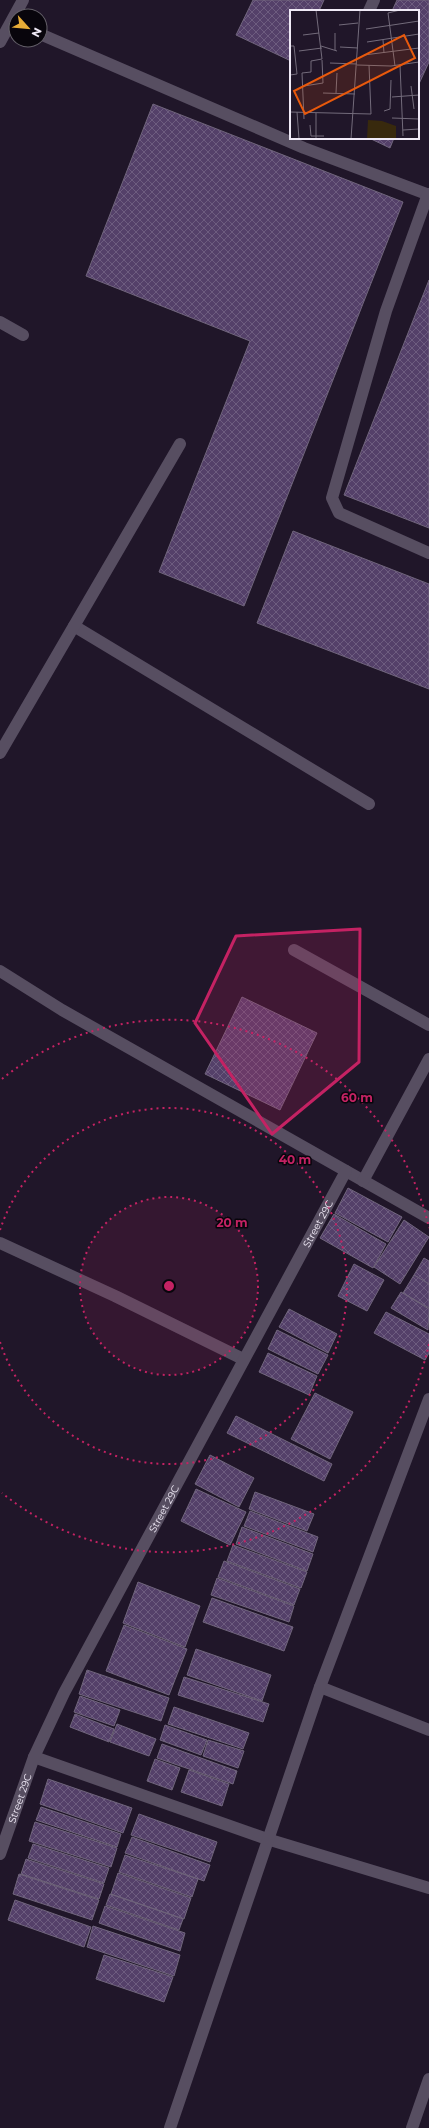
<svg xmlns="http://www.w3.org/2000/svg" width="429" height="2128" viewBox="0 0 429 2128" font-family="Montserrat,sans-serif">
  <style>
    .building { fill: url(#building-cross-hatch); stroke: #70657c }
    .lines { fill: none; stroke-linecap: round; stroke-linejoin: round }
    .minor { stroke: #574e61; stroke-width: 12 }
    .marked { fill: #c42263; fill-opacity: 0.2; stroke: #c42263; stroke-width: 3; stroke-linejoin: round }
    .ring { fill: none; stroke: #c42263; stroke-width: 2; stroke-dasharray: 2 4 }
    .labels { text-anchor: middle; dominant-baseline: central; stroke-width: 3; stroke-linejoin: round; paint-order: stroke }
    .street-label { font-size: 10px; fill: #f0eaf7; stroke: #08050c }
    .inset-road { fill: none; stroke: #736b7b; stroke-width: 1 }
    .view { fill: #e8590c; fill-opacity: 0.15; stroke: #e8590c; stroke-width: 2 }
    .inset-edge { fill: none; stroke: #f0eaf7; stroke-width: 2 }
    .centre { fill: #c42263; stroke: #08050c; stroke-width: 2 }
    .ring-label { font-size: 12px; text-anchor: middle; font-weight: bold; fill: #c42263; stroke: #08050c; stroke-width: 3; stroke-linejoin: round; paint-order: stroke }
  </style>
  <defs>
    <pattern id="building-cross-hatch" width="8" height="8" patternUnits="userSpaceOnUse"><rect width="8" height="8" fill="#544069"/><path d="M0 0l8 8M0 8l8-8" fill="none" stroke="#6d5c7f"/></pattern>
  </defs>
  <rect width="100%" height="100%" fill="#201629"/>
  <g class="building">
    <polygon points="253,0 324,0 319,11 291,11 291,61 236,35"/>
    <polygon points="397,0 429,0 429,62 418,86 418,11 392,11"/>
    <polygon points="153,104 403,202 244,606 159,572 250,341 86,276"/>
    <polygon points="369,138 394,138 390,148"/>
    <polygon points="429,280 429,528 344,495"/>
    <polygon points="293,531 429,584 429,689 257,623"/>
    <polygon points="242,997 317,1033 280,1110 205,1074"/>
    <polygon points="348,1188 402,1217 388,1242 335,1213"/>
    <polygon points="334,1214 386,1244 373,1268 320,1238"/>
    <polygon points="404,1220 429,1237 400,1284 374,1267"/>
    <polygon points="424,1258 429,1261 429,1284 414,1275"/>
    <polygon points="354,1264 384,1280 367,1311 338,1296"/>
    <polygon points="414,1275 429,1284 429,1308 403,1293"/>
    <polygon points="401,1292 429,1309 428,1330 391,1308"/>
    <polygon points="289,1309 337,1334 328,1353 279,1327"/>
    <polygon points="386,1312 429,1334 429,1353 425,1360 374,1333"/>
    <polygon points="277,1330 328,1355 318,1374 268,1349"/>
    <polygon points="268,1353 317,1376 309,1395 259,1372"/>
    <polygon points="315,1393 353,1412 330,1459 291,1439"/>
    <polygon points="236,1416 332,1464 324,1481 227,1433"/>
    <polygon points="210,1455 254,1478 239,1507 195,1484"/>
    <polygon points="196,1489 246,1512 230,1545 181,1521"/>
    <polygon points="255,1492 314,1514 307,1531 249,1509"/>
    <polygon points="250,1511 318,1537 313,1552 244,1526"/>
    <polygon points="242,1527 313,1554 307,1571 236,1544"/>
    <polygon points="233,1545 307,1572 301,1588 227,1561"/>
    <polygon points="224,1561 300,1589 294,1605 218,1577"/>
    <polygon points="217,1578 294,1606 289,1622 211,1595"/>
    <polygon points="138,1582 200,1606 185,1647 123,1623"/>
    <polygon points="212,1598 293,1627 284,1651 203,1622"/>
    <polygon points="124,1625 187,1649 169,1695 106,1671"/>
    <polygon points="196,1649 271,1675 262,1701 187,1675"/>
    <polygon points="87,1670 169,1698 161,1721 79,1694"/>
    <polygon points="184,1677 269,1704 263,1722 178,1695"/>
    <polygon points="80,1696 120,1710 114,1726 74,1712"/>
    <polygon points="174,1707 249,1733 243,1749 168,1724"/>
    <polygon points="75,1714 114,1729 109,1742 70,1727"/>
    <polygon points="117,1724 156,1739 149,1756 110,1742"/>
    <polygon points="165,1725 207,1740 201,1755 160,1740"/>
    <polygon points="208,1740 244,1751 238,1768 203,1756"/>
    <polygon points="162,1744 237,1771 233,1784 157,1758"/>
    <polygon points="155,1759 180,1768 172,1790 147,1781"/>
    <polygon points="189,1770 229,1784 222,1806 181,1792"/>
    <polygon points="48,1779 132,1808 123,1833 40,1804"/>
    <polygon points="41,1807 121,1834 117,1847 36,1820"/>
    <polygon points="139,1814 217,1842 210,1862 131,1835"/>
    <polygon points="35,1822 117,1848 111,1867 29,1841"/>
    <polygon points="132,1837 210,1865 204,1881 125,1853"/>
    <polygon points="33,1844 109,1868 104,1883 28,1858"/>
    <polygon points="125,1855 198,1879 192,1897 119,1872"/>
    <polygon points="26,1859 104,1884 99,1899 21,1874"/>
    <polygon points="118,1873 191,1898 184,1919 111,1894"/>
    <polygon points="19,1874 99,1900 92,1920 13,1894"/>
    <polygon points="110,1894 183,1919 179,1930 106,1905"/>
    <polygon points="15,1900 91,1927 84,1947 8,1920"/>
    <polygon points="105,1906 185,1933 180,1951 99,1923"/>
    <polygon points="93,1926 180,1955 174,1976 87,1947"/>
    <polygon points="104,1955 173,1977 164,2002 96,1979"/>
  </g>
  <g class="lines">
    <g class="minor">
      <polyline points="369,11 374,0"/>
      <polyline points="40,34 304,148 429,195"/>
      <polyline points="0,42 23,0"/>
      <polyline points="428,194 386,311 332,498 339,513 429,553"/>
      <polyline points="0,322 23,335"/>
      <polyline points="74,626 369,804"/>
      <polyline points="0,753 180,444"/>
      <polyline points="294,950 429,1025"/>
      <polyline points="0,971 62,1010 429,1218"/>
      <polyline points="363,1181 429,1059"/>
      <polyline points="0,1243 115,1296 243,1359"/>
      <polyline points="320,1687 429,1730"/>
      <polyline points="34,1757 267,1839 429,1888"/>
      <path id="s1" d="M 0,1854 L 34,1757 L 64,1693 L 346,1171"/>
      <polyline points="170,2128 320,1687 429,1399"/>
      <polyline points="412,2128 429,2079"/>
    </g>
  </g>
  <path class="marked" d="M 360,929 L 359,1062 L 272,1134 L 195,1023 L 236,936 Z"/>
  <circle cx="169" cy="1286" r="89" fill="#c42263" fill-opacity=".12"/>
  <g class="ring">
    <circle cx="169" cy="1286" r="89"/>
    <path d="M0 1230A178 178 0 1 1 0 1342"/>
    <path d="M429 1344A266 266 0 0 1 2 1493M2 1079A266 266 0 0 1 429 1228"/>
  </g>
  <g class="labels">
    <g class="street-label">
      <text stroke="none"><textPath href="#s1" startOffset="707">Street 29C</textPath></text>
      <text stroke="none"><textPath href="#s1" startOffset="383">Street 29C</textPath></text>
      <text stroke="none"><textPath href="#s1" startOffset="59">Street 29C</textPath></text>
    </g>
  </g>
  <g transform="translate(290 10)">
    <rect width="129" height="129" fill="#201629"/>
    <path d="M 78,110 L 92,111 L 106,116 L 106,129 L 77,129 Z" fill="#38290d"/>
    <path class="inset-road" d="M 49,15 L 68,13M 76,19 L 129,11M 45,23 L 45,40M 13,25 L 29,23M 93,30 L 94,43M 77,32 L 129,24M 0,36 L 4,36 L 7,64 L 0,65M 31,36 L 47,41M 50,37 L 68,38M 9,41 L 32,38M 74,45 L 129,38M 40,53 L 67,54M 67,55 L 101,56 L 129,52M 110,55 L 113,126M 105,56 L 98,3 L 110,0M 14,76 L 33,73 L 32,50M 121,76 L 124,99M 33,83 L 65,84M 46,83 L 47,63M 102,87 L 129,85M 94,101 L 100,99 L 101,70M 0,102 L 81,104 L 79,55M 7,102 L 9,129M 26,103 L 26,126 L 34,126M 102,108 L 129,109M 14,109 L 12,63 L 21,62 L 21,51 L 32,49 L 26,0M 20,115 L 21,126 L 26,126 L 26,129M 113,120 L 129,119M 61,129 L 70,0"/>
    <path class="view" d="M 114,25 L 125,48 L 15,104 L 4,81 Z"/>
    <rect width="129" height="129" class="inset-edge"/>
  </g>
  <circle cx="169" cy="1286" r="6" class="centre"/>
  <g class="ring-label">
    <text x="357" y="1102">60 m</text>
    <text x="295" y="1164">40 m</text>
    <text x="232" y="1227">20 m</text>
  </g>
  <g transform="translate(28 28) rotate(117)"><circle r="19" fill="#08050c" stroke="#65616a"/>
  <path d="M0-3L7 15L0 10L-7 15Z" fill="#e7ac37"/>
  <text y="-6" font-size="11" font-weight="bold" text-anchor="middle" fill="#f0eaf7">N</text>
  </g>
</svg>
